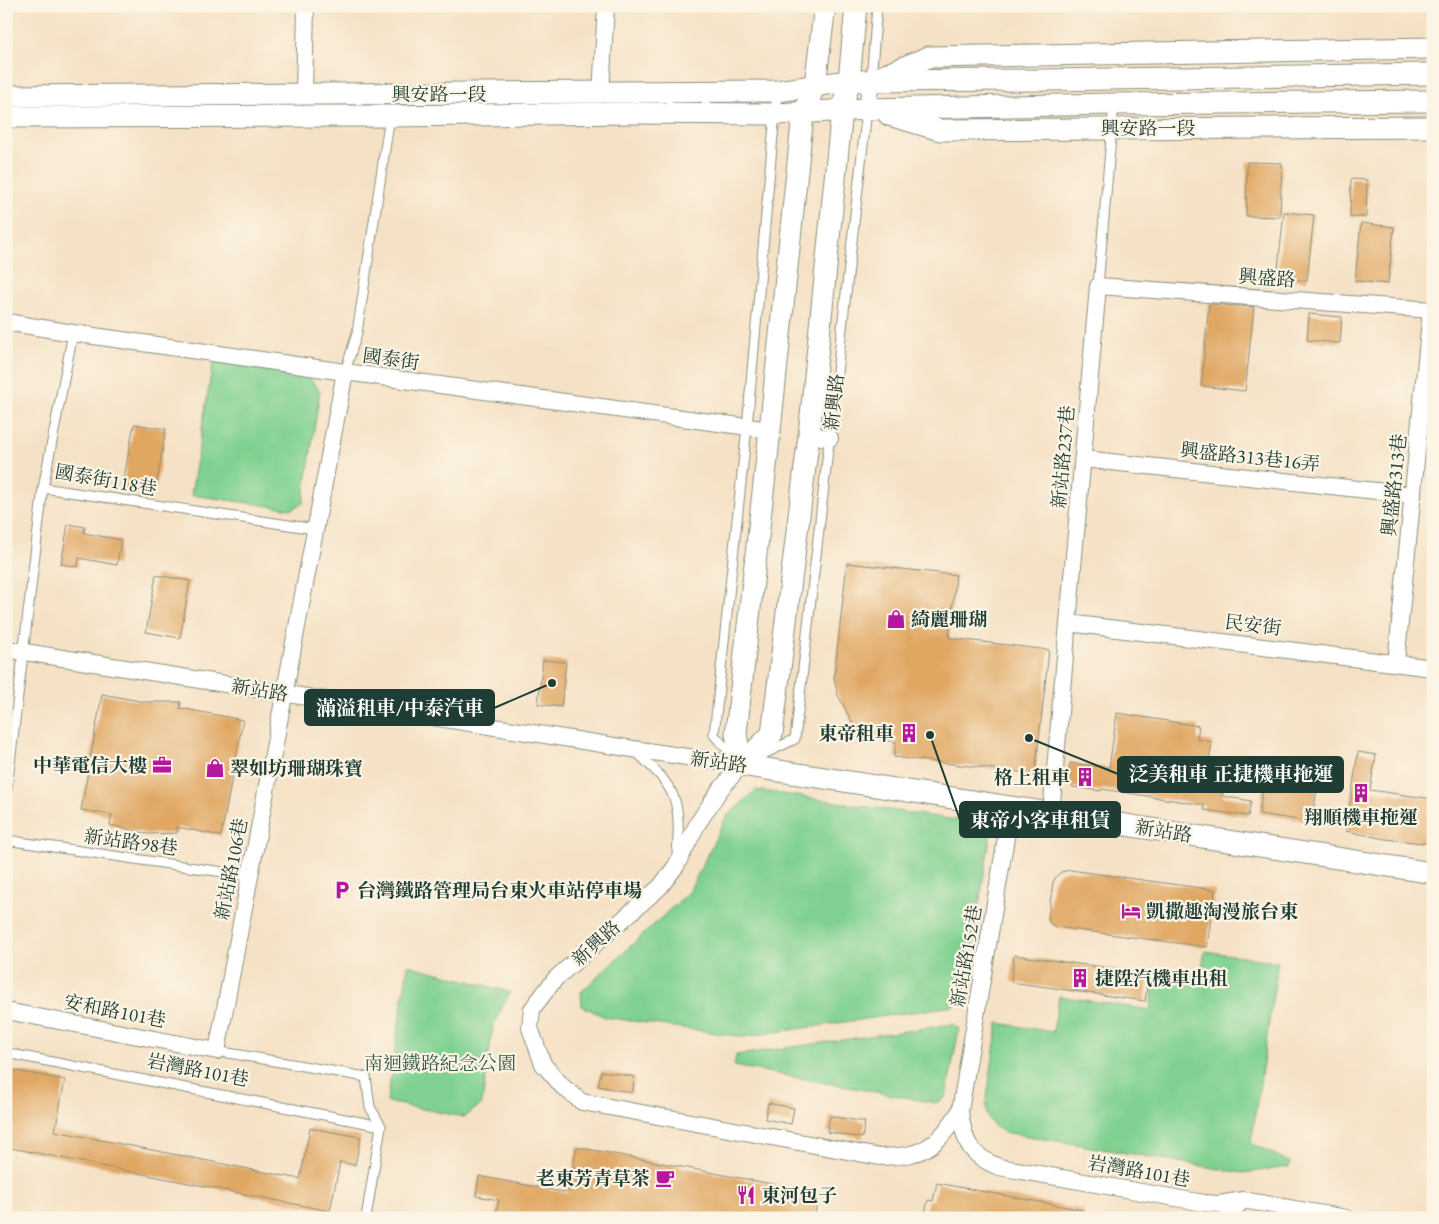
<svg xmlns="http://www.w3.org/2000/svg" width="1439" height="1224" viewBox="0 0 1439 1224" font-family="'EB Garamond','Noto Serif TC',serif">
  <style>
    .green { fill: #80d191; stroke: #508762 }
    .building { fill: #e0a764 }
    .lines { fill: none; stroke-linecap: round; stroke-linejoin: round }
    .service-casing { stroke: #8a8f7c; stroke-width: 11 }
    .minor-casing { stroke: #8a8f7c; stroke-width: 18 }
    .tertiary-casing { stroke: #8a8f7c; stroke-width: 23 }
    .service { stroke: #fff; stroke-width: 9 }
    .minor { stroke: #fff; stroke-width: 16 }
    .tertiary { stroke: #fff; stroke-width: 21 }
    .labels { text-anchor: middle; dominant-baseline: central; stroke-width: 4.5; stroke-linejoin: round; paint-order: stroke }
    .street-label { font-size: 19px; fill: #1f3d34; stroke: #fcf5e5 }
    .poi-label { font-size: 19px; font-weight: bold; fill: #1f3d34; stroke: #fcf5e5; text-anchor: start }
    .park-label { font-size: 19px; fill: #325b47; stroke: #fcf5e5 }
    .leader { fill: none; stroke: #1f3d34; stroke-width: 2 }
    .callout-dot { fill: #1f3d34; stroke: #fcf5e5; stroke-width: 2 }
    .callout { fill: #1f3d34; stroke: #1f3d34; stroke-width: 2 }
    .callout-label { font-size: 20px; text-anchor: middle; font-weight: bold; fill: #fff }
  </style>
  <rect width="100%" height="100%" fill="#fcf5e5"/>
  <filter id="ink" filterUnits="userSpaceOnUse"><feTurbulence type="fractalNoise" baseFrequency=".02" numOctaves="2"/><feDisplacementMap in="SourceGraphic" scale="10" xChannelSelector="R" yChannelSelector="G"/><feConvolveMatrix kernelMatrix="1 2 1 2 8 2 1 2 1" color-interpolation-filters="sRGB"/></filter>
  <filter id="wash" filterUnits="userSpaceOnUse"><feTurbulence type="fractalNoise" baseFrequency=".0096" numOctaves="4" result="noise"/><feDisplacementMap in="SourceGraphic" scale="20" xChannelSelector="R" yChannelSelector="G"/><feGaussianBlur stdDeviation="1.12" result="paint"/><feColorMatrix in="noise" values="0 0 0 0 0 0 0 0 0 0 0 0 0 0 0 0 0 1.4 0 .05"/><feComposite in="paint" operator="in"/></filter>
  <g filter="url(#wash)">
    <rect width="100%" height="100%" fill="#f5e1c5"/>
    <g class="green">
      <polygon points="213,362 307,375 320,391 303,503 292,509 191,495"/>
      <polygon points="756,790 983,824 991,832 963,1000 953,1006 743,1037 605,1017 582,1006 581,992 689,892 726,817"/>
      <path d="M 1205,951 L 1278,962 L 1251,1143 L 1291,1163 L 1289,1167 L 1243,1173 L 1004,1132 C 990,1124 987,1121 986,1104 L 998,1023 L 1053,1032 L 1059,996 L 1150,1010 L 1156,971 L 1200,978 Z"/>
      <polygon points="408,965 510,992 493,1026 482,1104 464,1117 387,1102"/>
      <polygon points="954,1024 959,1029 946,1097 936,1103 734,1066 736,1055"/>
    </g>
    <g id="blocks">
      <g class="building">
        <polygon points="1247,162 1282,163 1280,217 1246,216"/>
        <polygon points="1351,179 1367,180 1366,217 1350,217"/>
        <polygon points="1284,212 1314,215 1307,281 1277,278"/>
        <polygon points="1361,223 1394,227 1388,284 1355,281"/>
        <polygon points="1209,304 1254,307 1245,391 1201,386"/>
        <polygon points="1309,314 1342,317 1340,343 1307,340"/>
        <polygon points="134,424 166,429 155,494 122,488"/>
        <polygon points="68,524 85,527 84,533 121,540 117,565 79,558 78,567 61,564"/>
        <polygon points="847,563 956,575 949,638 1049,650 1035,774 894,757 896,742 872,737 860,731 852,722 838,695 834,678"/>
        <polygon points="156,575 190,581 180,638 146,632"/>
        <polygon points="543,660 566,662 561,707 538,704"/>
        <polygon points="102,694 145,702 181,702 180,708 243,720 221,836 177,827 177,833 148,834 110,825 112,815 81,810"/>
        <polygon points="1117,713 1199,726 1197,739 1212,742 1206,784 1224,786 1222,796 1251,801 1248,816 1204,810 1204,805 1102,789 1101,791 1073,787 1068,774 1070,763 1109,768"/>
        <polygon points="1358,752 1376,755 1370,790 1433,799 1433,844 1385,839 1346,831"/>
        <polygon points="1267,759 1320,767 1312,822 1259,814"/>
        <polygon points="1070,870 1215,890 1207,947 1055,927 1049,922 1048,918 1053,882 1056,877 1061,872"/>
        <polygon points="1014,955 1149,974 1145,1001 1011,982"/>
        <polygon points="6,1069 65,1080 55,1131 300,1179 310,1128 361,1137 355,1165 340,1162 330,1211 6,1147"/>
        <polygon points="601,1071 635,1077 632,1093 598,1086"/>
        <polygon points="768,1103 794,1108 791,1124 765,1119"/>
        <polygon points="830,1116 865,1122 862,1138 827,1132"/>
        <polygon points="577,1147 819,1193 814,1218 495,1218 499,1200 476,1196 479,1176 568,1193"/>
        <polygon points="937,1183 1083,1210 1082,1218 924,1218 928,1200 933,1201"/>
      </g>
    </g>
  </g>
  <g filter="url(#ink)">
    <use href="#blocks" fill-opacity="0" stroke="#8a8f7c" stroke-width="1"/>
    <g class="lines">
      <g class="service-casing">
        <g id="service">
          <polyline points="871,81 877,6"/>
          <polyline points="1098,286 1114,104"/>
          <polyline points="73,333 43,488 315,529"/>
          <polyline points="345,372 357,333 390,116"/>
          <path d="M 635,751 C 677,789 681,799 677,855"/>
          <polyline points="760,756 795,739 867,110"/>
          <polyline points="735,758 714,735 747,427 777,91"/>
          <polyline points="6,796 43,488"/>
          <polyline points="6,840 250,876"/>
          <polyline points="217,1051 366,1077 370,1107 381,1126 366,1218"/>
          <polyline points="6,1053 381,1126"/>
        </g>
      </g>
      <g class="minor-casing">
        <g id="minor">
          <polyline points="601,93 606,6"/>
          <polyline points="304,95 306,6"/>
          <polyline points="867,109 871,81"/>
          <polyline points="6,322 73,333 345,372 770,430"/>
          <polyline points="809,435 830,438"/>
          <polyline points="1083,459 1413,495"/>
          <polyline points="1068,623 1433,668"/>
          <polyline points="6,649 633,749 741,765"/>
          <polyline points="1396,663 1431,310"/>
          <path d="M 741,765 L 719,791 L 698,823 L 676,866 L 660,887 L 555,979 L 532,1009 L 530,1028 L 543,1064 L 563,1087 L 582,1102 L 880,1157 C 890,1156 901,1157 911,1154 C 935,1149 947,1130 960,1111"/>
          <path d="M 1011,808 L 960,1111 C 964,1142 969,1155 999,1167 L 1204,1203 L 1219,1204 L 1243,1200 L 1346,1218"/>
          <polyline points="1051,814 1098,286 1433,310"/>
          <polyline points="6,1011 217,1051 345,372"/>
          <polyline points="1226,1218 1243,1200"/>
        </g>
      </g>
      <g class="tertiary-casing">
        <g id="tertiary">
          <polyline points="880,77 929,57 1433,48"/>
          <polyline points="6,96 777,91 849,81 1044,80 1433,74"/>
          <polyline points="889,115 940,130 1433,127"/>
          <polyline points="6,117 390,116 631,113 776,114 867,109 1114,104 1433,101"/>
          <polyline points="741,765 772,734 809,435 842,110 849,81 856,6"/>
          <polyline points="741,765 736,733 770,430 803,114 815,85 825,6"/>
          <polyline points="741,765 1433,873"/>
        </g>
      </g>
      <use href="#service" class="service"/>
      <use href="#minor" class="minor"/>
      <use href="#tertiary" class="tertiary"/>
    </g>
  </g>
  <defs>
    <g id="shop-bare" transform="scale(1.5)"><path d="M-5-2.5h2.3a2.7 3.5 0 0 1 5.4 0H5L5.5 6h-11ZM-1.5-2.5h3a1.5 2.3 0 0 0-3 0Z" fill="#b5179e" stroke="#fcf5e5" stroke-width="2.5" paint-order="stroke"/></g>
    <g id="building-bare" transform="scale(1.5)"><path d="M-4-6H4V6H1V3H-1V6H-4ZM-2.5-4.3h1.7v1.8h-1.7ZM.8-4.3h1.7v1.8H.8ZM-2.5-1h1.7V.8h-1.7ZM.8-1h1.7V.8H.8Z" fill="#b5179e" stroke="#fcf5e5" stroke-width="2.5" paint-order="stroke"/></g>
    <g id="office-bare" transform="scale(1.5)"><path d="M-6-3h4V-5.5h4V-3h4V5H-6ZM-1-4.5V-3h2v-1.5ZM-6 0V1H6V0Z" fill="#b5179e" stroke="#fcf5e5" stroke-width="2.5" paint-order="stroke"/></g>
    <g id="parking-bare" transform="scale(1.5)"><path d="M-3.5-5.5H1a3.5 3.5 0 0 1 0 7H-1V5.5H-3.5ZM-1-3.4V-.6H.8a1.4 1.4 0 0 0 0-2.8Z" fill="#b5179e" stroke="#fcf5e5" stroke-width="2.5" paint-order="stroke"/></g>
    <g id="hotel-bare" transform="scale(1.5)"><path d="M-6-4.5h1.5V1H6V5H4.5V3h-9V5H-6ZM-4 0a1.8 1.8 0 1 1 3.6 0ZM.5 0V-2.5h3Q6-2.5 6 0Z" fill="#b5179e" stroke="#fcf5e5" stroke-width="2.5" paint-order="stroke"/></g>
    <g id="cafe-bare" transform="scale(1.5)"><path d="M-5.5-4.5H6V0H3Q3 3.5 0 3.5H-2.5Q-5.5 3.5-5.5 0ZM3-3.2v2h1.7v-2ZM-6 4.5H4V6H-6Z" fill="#b5179e" stroke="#fcf5e5" stroke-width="2.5" paint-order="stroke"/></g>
    <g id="restaurant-bare" transform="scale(1.5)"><path d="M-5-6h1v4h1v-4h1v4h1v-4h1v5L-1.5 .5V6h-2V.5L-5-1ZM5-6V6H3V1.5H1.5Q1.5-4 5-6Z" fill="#b5179e" stroke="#fcf5e5" stroke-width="2.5" paint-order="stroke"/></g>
  </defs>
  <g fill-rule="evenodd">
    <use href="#shop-bare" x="896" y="619"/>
    <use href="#building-bare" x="909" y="733"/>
    <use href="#office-bare" x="162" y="765"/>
    <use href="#shop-bare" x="215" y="768"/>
    <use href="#building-bare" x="1085" y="777"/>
    <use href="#building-bare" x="1361" y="793"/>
    <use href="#parking-bare" x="342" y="890"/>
    <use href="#hotel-bare" x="1131" y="911"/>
    <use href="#building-bare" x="1080" y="978"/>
    <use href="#cafe-bare" x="665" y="1178"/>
    <use href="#restaurant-bare" x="746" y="1195"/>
  </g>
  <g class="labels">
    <g class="street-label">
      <text x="439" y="94">興安路一段</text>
      <text x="1148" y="128">興安路一段</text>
      <text transform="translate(1267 278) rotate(4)">興盛路</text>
      <text transform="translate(391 359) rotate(8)">國泰街</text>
      <text transform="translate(834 402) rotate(-84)">新興路</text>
      <text transform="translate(1063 457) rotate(-85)">新站路237巷</text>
      <text transform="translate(1250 457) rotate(6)">興盛路313巷16弄</text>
      <text transform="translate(106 480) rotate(10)">國泰街118巷</text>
      <text transform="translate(1394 485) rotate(-84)">興盛路313巷</text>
      <text transform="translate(1253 625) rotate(7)">民安街</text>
      <text transform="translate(260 690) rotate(9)">新站路</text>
      <text transform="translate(719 762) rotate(8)">新站路</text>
      <text transform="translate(1164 831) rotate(9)">新站路</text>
      <text transform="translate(131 842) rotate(8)">新站路98巷</text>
      <text transform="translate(231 869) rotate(-79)">新站路106巷</text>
      <text transform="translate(596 943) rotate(-42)">新興路</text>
      <text transform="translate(966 956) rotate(-80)">新站路152巷</text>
      <text transform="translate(115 1011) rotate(11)">安和路101巷</text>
      <text transform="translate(198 1070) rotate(11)">岩灣路101巷</text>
      <text transform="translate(1139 1171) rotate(10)">岩灣路101巷</text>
    </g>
    <g class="poi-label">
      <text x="911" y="619">綺麗珊瑚</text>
      <text x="894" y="733" text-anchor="end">東帝租車</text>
      <text x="147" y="765" text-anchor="end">中華電信大樓</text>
      <text x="230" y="768">翠如坊珊瑚珠寶</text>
      <text x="1070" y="777" text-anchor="end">格上租車</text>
      <text x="1361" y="817" text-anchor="middle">翔順機車拖運</text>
      <text x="357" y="890">台灣鐵路管理局台東火車站停車場</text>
      <text x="1146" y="911">凱撒趣淘漫旅台東</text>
      <text x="1095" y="978">捷陞汽機車出租</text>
      <text x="650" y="1178" text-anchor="end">老東芳青草茶</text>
      <text x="761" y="1195">東河包子</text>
    </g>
    <g class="park-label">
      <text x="440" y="1063">南迴鐵路紀念公園</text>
    </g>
  </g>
  <path class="leader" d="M552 683L494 708M1029 738L1118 774M930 735L960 820"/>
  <g class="callout-dot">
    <circle cx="552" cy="683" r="5"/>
    <circle cx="1029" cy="738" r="5"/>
    <circle cx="930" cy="735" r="5"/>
  </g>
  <g class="callout">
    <rect x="305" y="690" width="189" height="35" rx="5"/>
    <rect x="1118" y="757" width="225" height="35" rx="5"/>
    <rect x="960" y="802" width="160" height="35" rx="5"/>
  </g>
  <g class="callout-label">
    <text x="400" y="715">滿溢租車/中泰汽車</text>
    <text x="1231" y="781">泛美租車 正捷機車拖運</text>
    <text x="1040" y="827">東帝小客車租賃</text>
  </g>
  <rect width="1439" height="1224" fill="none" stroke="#fcf5e5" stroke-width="25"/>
</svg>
